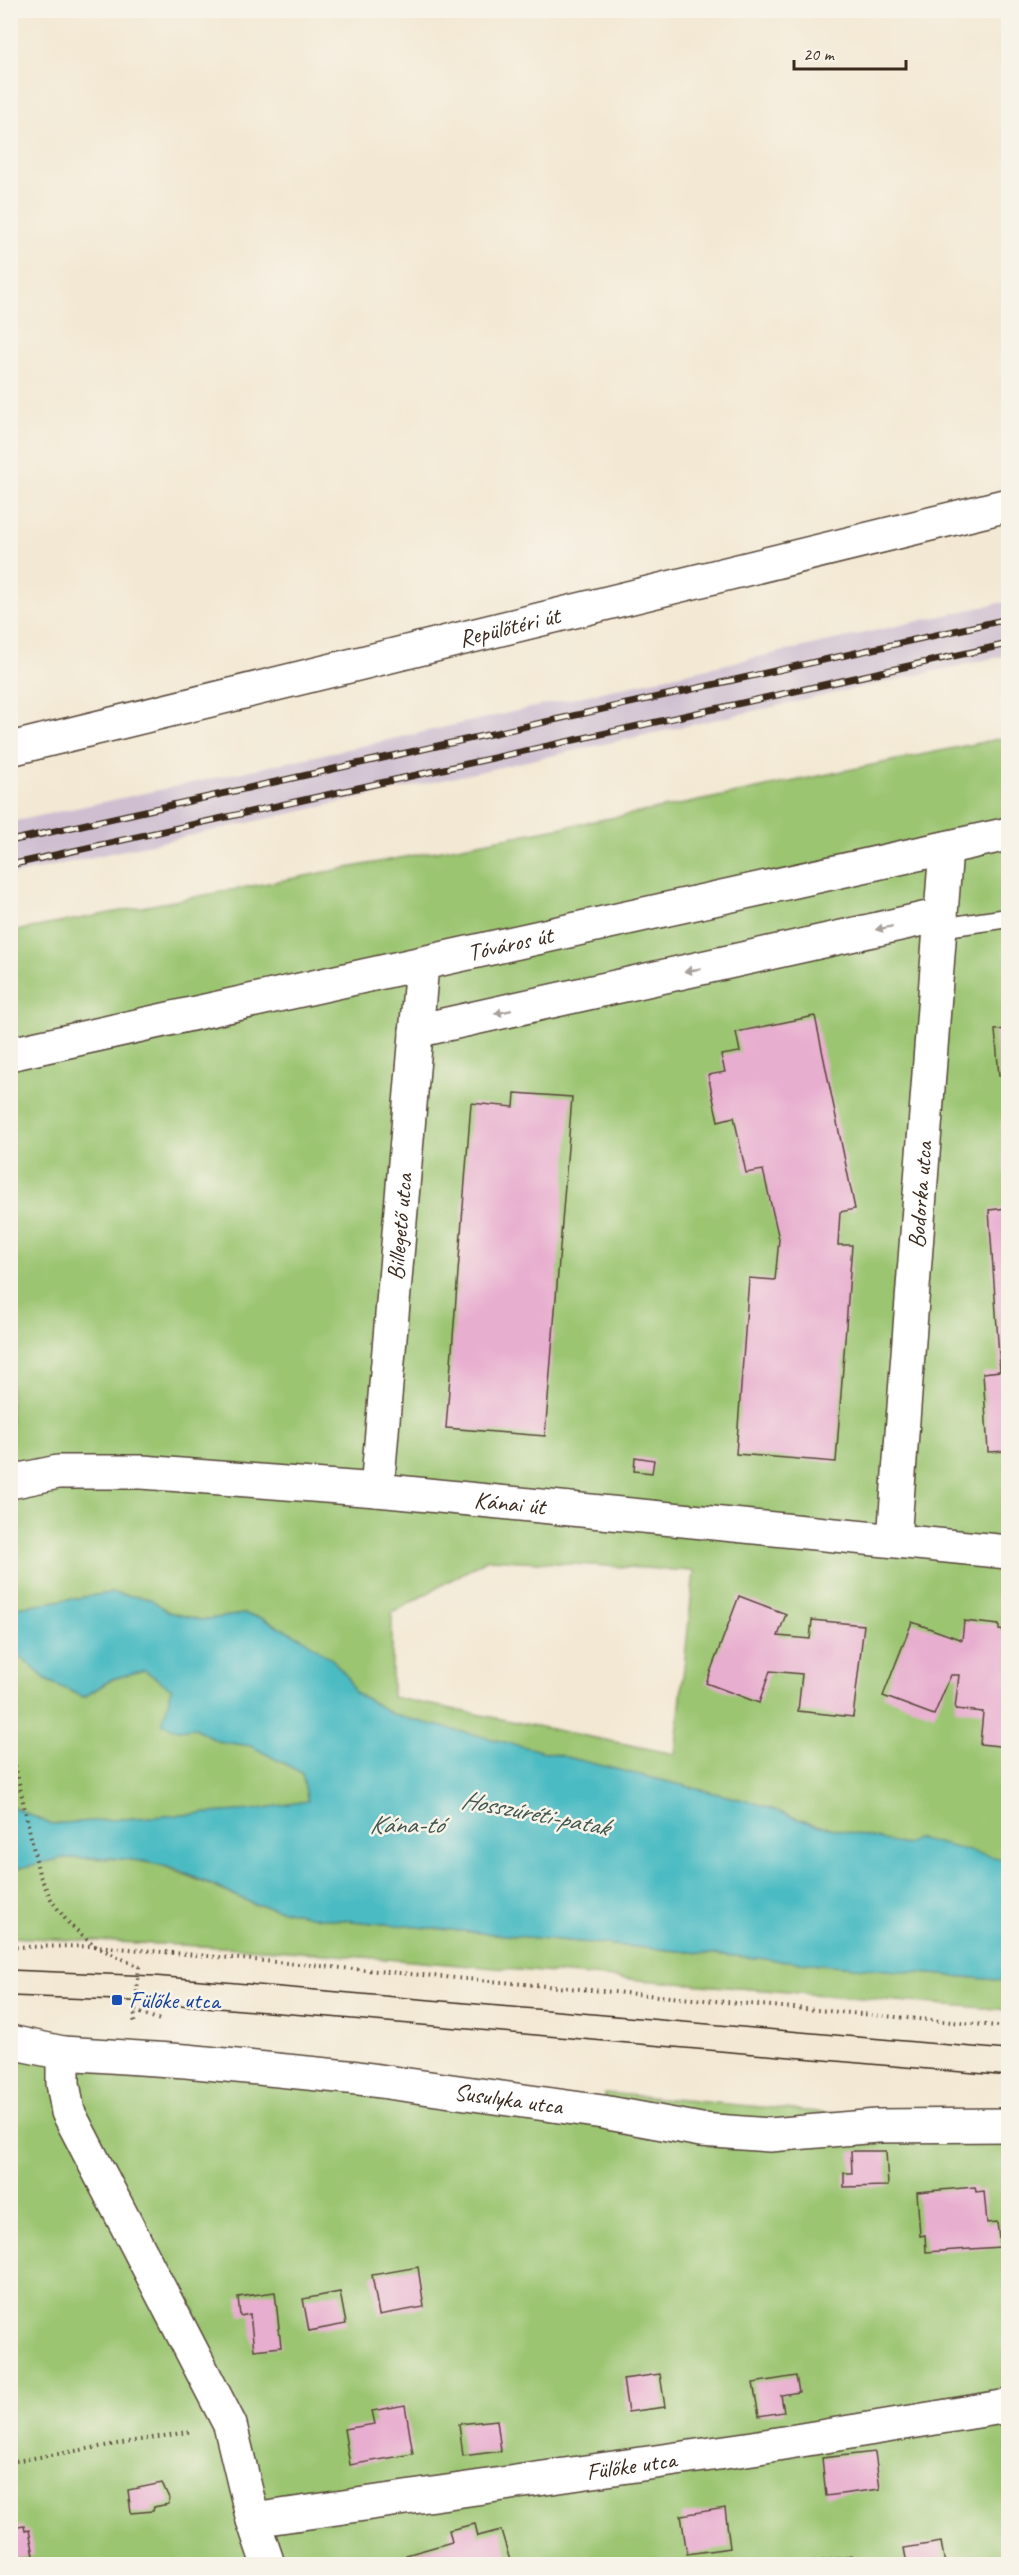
<svg xmlns="http://www.w3.org/2000/svg" width="1019" height="2575" viewBox="0 0 1019 2575" font-family="Caveat,sans-serif">
  <style>
    .industrial { fill: #cebed0 }
    .green { fill: #9bc571; stroke: #6b7848; stroke-width: 1.5; fill-rule: evenodd }
    .water { fill: #4cbbc3; stroke: #447270; stroke-width: 1.5 }
    .building { fill: #e8aecf }
    .lines { fill: none; stroke-linecap: round; stroke-linejoin: round }
    .service-casing { stroke: #574639; stroke-width: 21 }
    .minor-casing { stroke: #574639; stroke-width: 36 }
    .tertiary-casing { stroke: #574639; stroke-width: 36 }
    .path { stroke: #574639; stroke-width: 4; stroke-dasharray: 1.5 4.5; stroke-linecap: butt }
    .service { stroke: #fff; stroke-width: 18 }
    .minor { stroke: #fff; stroke-width: 33 }
    .tertiary { stroke: #fff; stroke-width: 33 }
    .tram { stroke: #3b2a1e; stroke-width: 1.5 }
    .rail-casing { stroke: #3b2a1e; stroke-width: 7 }
    .rail { stroke: #f7f3e8; stroke-width: 4.5; stroke-dasharray: 14; stroke-linecap: butt }
    .oneway { fill: #a79f9a }
    .transit-dot { fill: #1a4fb4; stroke: #f7f3e8; stroke-width: 2 }
    .labels { text-anchor: middle; dominant-baseline: central; stroke-width: 5; stroke-linejoin: round; paint-order: stroke }
    .street-label { font-size: 24px; fill: #3b2a1e; stroke: #f7f3e8 }
    .transit-label { font-size: 24px; fill: #164399; stroke: #f7f3e8; text-anchor: start }
    .water-label { font-size: 26px; font-style: italic; fill: #405650; stroke: #f7f3e8 }
  </style>
  <rect width="100%" height="100%" fill="#f7f3e8"/>
  <filter id="ink" filterUnits="userSpaceOnUse"><feTurbulence type="fractalNoise" baseFrequency=".0167" numOctaves="2"/><feDisplacementMap in="SourceGraphic" scale="12" xChannelSelector="R" yChannelSelector="G"/><feConvolveMatrix kernelMatrix="1 2 1 2 8 2 1 2 1" color-interpolation-filters="sRGB"/></filter>
  <filter id="wash" filterUnits="userSpaceOnUse"><feTurbulence type="fractalNoise" baseFrequency=".008" numOctaves="4" result="noise"/><feDisplacementMap in="SourceGraphic" scale="24" xChannelSelector="R" yChannelSelector="G"/><feGaussianBlur stdDeviation="1.35" result="paint"/><feColorMatrix in="noise" values="0 0 0 0 0 0 0 0 0 0 0 0 0 0 0 0 0 1.4 0 .05"/><feComposite in="paint" operator="in"/></filter>
  <g filter="url(#wash)">
    <rect width="100%" height="100%" fill="#f3e8d3"/>
    <polygon class="industrial" points="1008,601 1008,655 11,875 11,822 352,748"/>
    <g class="green">
      <path d="M 1008,737 L 1008,1866 L 1002,1859 L 906,1845 L 812,1824 L 755,1803 L 393,1715 L 369,1700 L 354,1693 L 349,1679 L 302,1638 L 261,1618 L 244,1614 L 201,1620 L 168,1612 L 151,1599 L 111,1593 L 11,1608 L 10,932 L 679,805 ZM 488,1559 L 694,1571 L 675,1754 L 392,1697 L 392,1613 Z"/>
      <polygon points="10,1651 17,1653 48,1681 84,1697 113,1679 144,1670 172,1689 178,1730 194,1727 217,1741 251,1746 302,1773 308,1801 254,1810 50,1824 11,1806"/>
      <polygon points="63,1858 127,1859 162,1865 254,1904 320,1918 1008,1981 1008,2010 263,1949 11,1937 11,1870"/>
      <polygon points="11,2042 603,2111 605,2093 1008,2129 1008,2564 11,2564"/>
    </g>
    <polygon class="water" points="111,1593 151,1599 168,1612 201,1620 244,1614 261,1618 302,1638 333,1660 349,1679 354,1693 369,1700 393,1715 755,1803 812,1824 906,1845 916,1838 1002,1859 1008,1866 1008,1981 320,1918 254,1904 176,1869 143,1861 110,1858 63,1858 11,1870 11,1806 50,1824 254,1810 308,1801 302,1773 251,1746 217,1741 195,1728 178,1730 162,1723 172,1689 144,1670 112,1679 84,1697 48,1681 17,1653 11,1651 11,1608"/>
    <g id="blocks">
      <g class="building">
        <polygon points="815,1016 855,1209 840,1212 838,1245 852,1245 836,1462 736,1454 749,1278 775,1280 779,1239 763,1170 746,1173 734,1117 718,1121 708,1075 725,1072 721,1055 740,1052 736,1032"/>
        <polygon points="1008,1029 1008,1075 999,1076 995,1030"/>
        <polygon points="515,1093 572,1097 545,1436 446,1428 471,1103 514,1107"/>
        <polygon points="1008,1121 1008,1451 988,1452 983,1373 1000,1371 989,1210 1007,1208 1001,1122"/>
        <polygon points="635,1457 654,1460 652,1473 634,1471"/>
        <polygon points="739,1596 786,1614 778,1636 810,1639 812,1620 864,1625 853,1717 798,1711 802,1674 770,1671 759,1703 706,1683"/>
        <polygon points="964,1621 999,1625 999,1630 1008,1631 1008,1747 980,1744 983,1712 955,1709 959,1675 951,1675 934,1715 883,1696 912,1622 962,1640"/>
        <polygon points="851,2151 886,2151 888,2186 844,2187 844,2173 852,2173"/>
        <polygon points="975,2187 976,2192 984,2191 987,2223 997,2222 1000,2247 926,2252 925,2235 920,2236 917,2192"/>
        <polygon points="418,2267 424,2307 379,2315 372,2275"/>
        <polygon points="275,2292 281,2347 254,2350 250,2314 240,2316 238,2297"/>
        <polygon points="340,2292 346,2324 309,2331 303,2299"/>
        <polygon points="660,2374 665,2407 628,2412 623,2379"/>
        <polygon points="796,2376 799,2392 781,2395 784,2412 759,2416 753,2383"/>
        <polygon points="405,2405 413,2454 350,2465 344,2429 375,2424 372,2411"/>
        <polygon points="497,2420 501,2451 463,2456 459,2424"/>
        <polygon points="875,2452 880,2489 826,2496 822,2458"/>
        <polygon points="162,2483 169,2498 169,2504 154,2507 153,2511 131,2513 128,2490"/>
        <polygon points="725,2508 730,2548 687,2554 681,2515"/>
        <polygon points="475,2524 478,2536 501,2530 511,2564 409,2564 406,2555 452,2542 449,2530"/>
        <polygon points="24,2526 25,2531 29,2530 34,2555 10,2559 10,2528"/>
        <polygon points="941,2542 945,2564 907,2564 904,2548"/>
        <polygon points="852,2556 853,2564 811,2564 811,2562"/>
      </g>
    </g>
  </g>
  <g filter="url(#ink)">
    <use href="#blocks" fill-opacity="0" stroke="#574639" stroke-width="1.5"/>
    <g class="lines">
      <g class="service-casing">
        <polyline id="service" points="940,928 1008,918"/>
      </g>
      <g class="minor-casing">
        <g id="minor">
          <polyline points="416,1031 941,915"/>
          <path id="s1" d="M 10,1054 L 1008,834"/>
          <path id="s2" d="M 10,1482 L 58,1472 L 142,1472 L 377,1490 L 1008,1552"/>
          <path id="s3" d="M 377,1490 L 422,964"/>
          <path id="s4" d="M 894,1540 L 946,848"/>
          <path id="s5" d="M 10,2042 L 63,2053 L 186,2061 L 358,2078 L 603,2112 L 701,2130 L 770,2135 L 877,2126 L 1008,2125"/>
          <polyline points="63,2053 63,2083 68,2112 230,2425 253,2520 268,2564"/>
          <path id="s6" d="M 253,2520 L 753,2448 L 1008,2406"/>
        </g>
      </g>
      <g class="tertiary-casing">
        <g id="tertiary">
          <path id="s7" d="M 10,749 L 1008,505"/>
        </g>
      </g>
      <g class="path">
        <polyline points="10,1742 39,1874 52,1901 69,1924 95,1946 139,1967 134,2023"/>
        <polyline points="10,1947 95,1946 1008,2027"/>
        <polyline points="135,2011 163,2021"/>
        <polyline points="10,2462 193,2431"/>
      </g>
      <use href="#service" class="service"/>
      <use href="#minor" class="minor"/>
      <use href="#tertiary" class="tertiary"/>
      <g class="tram">
        <polyline points="10,1970 155,1976 1008,2050"/>
        <polyline points="10,1996 117,2000 329,2017 1008,2076"/>
      </g>
      <g class="rail-casing">
        <g id="rail">
          <polyline points="10,841 1008,619"/>
          <polyline points="10,865 1008,644"/>
        </g>
      </g>
      <use href="#rail" class="rail"/>
    </g>
    <defs><path id="oneway-solid" d="M-6-.8H1V-3.2L6.5 0L1 3.2V.8H-6Z" transform="scale(1.5)"/></defs>
    <g class="oneway">
      <use href="#oneway-solid" transform="translate(884 928) rotate(168)"/>
      <use href="#oneway-solid" transform="translate(693 970) rotate(168)"/>
      <use href="#oneway-solid" transform="translate(503 1012) rotate(168)"/>
    </g>
  </g>
  <rect class="transit-dot" x="111" y="1994" width="12" height="12" rx="3"/>
  <g class="labels">
    <g class="street-label">
      <text stroke="none"><textPath href="#s7" startOffset="514">Repülőtéri út</textPath></text>
      <text stroke="none"><textPath href="#s1" startOffset="512">Tóváros út</textPath></text>
      <text stroke="none"><textPath href="#s4" startOffset="346">Bodorka utca</textPath></text>
      <text stroke="none"><textPath href="#s3" startOffset="264">Billegető utca</textPath></text>
      <text stroke="none"><textPath href="#s2" startOffset="502">Kánai út</textPath></text>
      <text stroke="none"><textPath href="#s5" startOffset="502">Susulyka utca</textPath></text>
      <text stroke="none"><textPath href="#s6" startOffset="382">Fülőke utca</textPath></text>
    </g>
    <g class="transit-label">
      <text x="129" y="2000">Fülőke utca</text>
    </g>
    <g class="water-label">
      <text transform="translate(535 1813) rotate(11)">Hosszúréti-patak</text>
      <text x="406" y="1824">Kána-tó</text>
    </g>
  </g>
  <rect width="1019" height="2575" fill="none" stroke="#f7f3e8" stroke-width="36"/>
  <path d="M794 60v9h112v-9" fill="none" stroke="#3b2a1e" stroke-width="3"/>
  <text x="803" y="60" font-size="18" fill="#3b2a1e" stroke="#f7f3e8" stroke-width="4.5" paint-order="stroke">20 m</text>
</svg>
